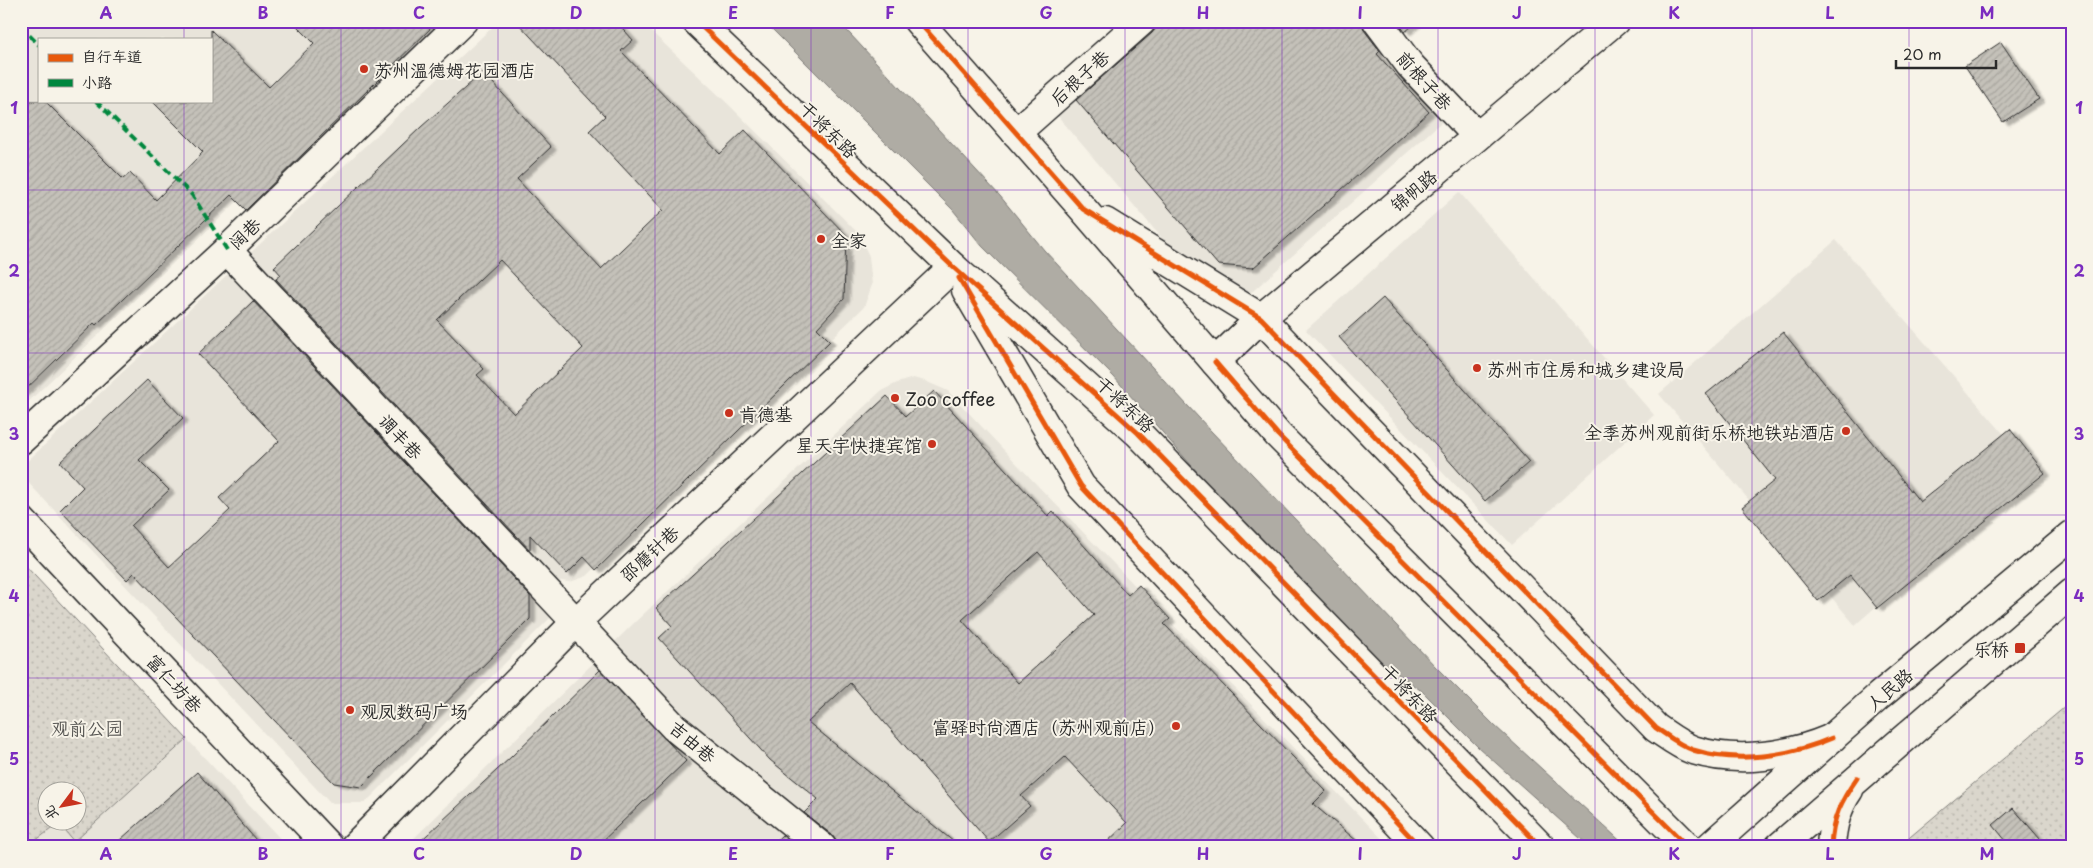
<svg xmlns="http://www.w3.org/2000/svg" width="2093" height="868" viewBox="0 0 2093 868" font-family="'Playpen Sans','LXGW WenKai TC',sans-serif">
  <style>
    .built { fill: #e8e4da; fill-rule: evenodd }
    .park { fill: url(#park-dots); stroke: #82807c; fill-rule: evenodd }
    .water { fill: #afaca4; stroke: #7a7874 }
    .building { fill: url(#building-hatch); stroke: #2b2b2b; fill-rule: evenodd; filter: url(#shadow) }
    .lines { fill: none; stroke-linecap: round; stroke-linejoin: round }
    .minor-casing { stroke: #2b2b2b; stroke-width: 31 }
    .tertiary-casing { stroke: #2b2b2b; stroke-width: 31 }
    .primary-casing { stroke: #2b2b2b; stroke-width: 31 }
    .minor { stroke: #f7f3e8; stroke-width: 28 }
    .tertiary { stroke: #f7f3e8; stroke-width: 28 }
    .primary { stroke: #f7f3e8; stroke-width: 28 }
    .quiet { stroke: #00873e; stroke-width: 4; stroke-dasharray: 8 4; stroke-linecap: butt }
    .cycleway-casing { stroke: #f7f3e8; stroke-width: 8 }
    .cycleway { stroke: #e8590c; stroke-width: 5 }
    .grid { fill: none; stroke: #7b2cbf; stroke-width: 1; stroke-opacity: 0.55 }
    .poi-dot { fill: #c8321e; stroke: #f7f3e8; stroke-width: 2 }
    .labels { text-anchor: middle; dominant-baseline: central; stroke-width: 4; stroke-linejoin: round; paint-order: stroke }
    .poi-label { font-size: 18px; fill: #2b2b2b; stroke: #f7f3e8; text-anchor: start }
    .street-label { font-size: 18px; fill: #2b2b2b; stroke: #f7f3e8 }
    .park-label { font-size: 18px; fill: #575653; stroke: #f7f3e8 }
    .neatline { fill: none; stroke: #7b2cbf; stroke-width: 2 }
    .grid-label { font-size: 16px; text-anchor: middle; font-weight: bold; fill: #7b2cbf }
  </style>
  <defs>
    <pattern id="park-dots" width="8" height="8" patternUnits="userSpaceOnUse" patternTransform="scale(1.25)"><rect width="8" height="8" fill="#dad6cc"/><path d="M2 2h.1M6 6h.1" fill="none" stroke="#bbb8af" stroke-width="1.8" stroke-linecap="round"/></pattern>
    <pattern id="building-hatch" width="6" height="6" patternUnits="userSpaceOnUse" patternTransform="scale(1.25)"><rect width="6" height="6" fill="#c4c1b9"/><path d="M-1 1l2-2M0 6l6-6M5 7l2-2" fill="none" stroke="#a9a69f"/></pattern>
    <filter id="shadow"><feDropShadow dx="5.5" dy="3" stdDeviation="1" flood-color="#0004"/></filter>
  </defs>
  <rect width="100%" height="100%" fill="#f7f3e8"/>
  <filter id="ink" filterUnits="userSpaceOnUse"><feTurbulence type="fractalNoise" baseFrequency=".02" numOctaves="2"/><feDisplacementMap in="SourceGraphic" scale="10" xChannelSelector="R" yChannelSelector="G"/><feConvolveMatrix kernelMatrix="1 2 1 2 8 2 1 2 1" color-interpolation-filters="sRGB"/></filter>
  <g filter="url(#ink)">
    <g class="built">
      <path d="M 21,21 L 426,21 L 26,404 L 21,405 ZM 39,39 L 211,39 L 211,101 L 39,101 Z"/>
      <polygon points="499,21 640,21 727,103 857,232 869,256 872,285 864,307 587,576 570,582 544,579 552,616 365,803 330,803 21,475 21,467"/>
      <polygon points="1131,21 1363,21 1447,117 1253,291 1241,297 1206,290 1045,101"/>
      <polygon points="1459,192 1654,415 1512,545 1306,330"/>
      <polygon points="1836,240 2034,469 1855,625 1659,394"/>
      <polygon points="913,378 925,381 948,391 1037,485 1390,847 405,847 633,624 881,391 897,383"/>
      <polygon points="187,739 288,847 27,847 59,823 74,841"/>
    </g>
    <g class="park">
      <path d="M 21,561 L 187,739 L 74,842 L 59,823 L 27,847 L 21,847 ZM 48,790 L 78,790 L 78,820 L 48,820 Z"/>
      <polygon points="2072,701 2072,847 1901,847 1904,842"/>
    </g>
    <polygon class="water" points="764,21 838,21 1000,196 1044,250 1211,431 1436,667 1495,726 1627,847 1590,847 1478,747 1423,692 1381,662 1310,591 1219,497 1114,377 982,246 953,210"/>
    <g class="building">
      <polygon points="292,21 438,21 246,210 231,195 96,325 94,323 21,394 21,101 45,101 123,179 130,173 156,200 203,152 152,101 211,101 211,30 269,87 314,43"/>
      <path d="M 516,21 L 616,21 L 633,40 L 621,51 L 720,154 L 745,130 L 846,235 L 844,299 L 817,328 L 830,341 L 596,570 L 584,557 L 567,574 L 530,535 L 530,550 L 276,279 L 281,275 L 274,267 L 421,127 L 483,72 L 551,147 L 517,179 L 601,269 L 663,210 L 589,131 L 605,116 ZM 500,260 L 583,348 L 514,414 L 477,375 L 484,369 L 437,320 Z"/>
      <polygon points="1157,21 1362,21 1364,30 1380,51 1377,54 1429,112 1253,268 1218,265 1076,100 1152,33 1157,26"/>
      <polygon points="1397,21 1418,21 1405,32"/>
      <polygon points="2001,42 2039,99 2003,122 1965,66"/>
      <polygon points="1383,298 1529,462 1485,501 1339,337"/>
      <polygon points="253,301 530,596 530,619 361,787 334,783 134,573 127,580 60,510 83,487 60,462 147,380 183,418 139,460 169,490 131,526 169,567 230,510 219,498 279,441 198,354"/>
      <polygon points="1783,332 1920,502 2010,429 2045,473 1877,608 1850,575 1818,601 1742,507 1775,480 1706,394"/>
      <path d="M 934,391 L 1048,516 L 1053,511 L 1128,595 L 1139,585 L 1170,619 L 1164,624 L 1326,791 L 1313,804 L 1364,847 L 1102,847 L 1127,823 L 1065,757 L 1021,796 L 1030,806 L 989,842 L 850,683 L 808,722 L 960,847 L 837,847 L 836,841 L 832,835 L 804,813 L 818,799 L 770,760 L 659,638 L 672,626 L 656,608 L 887,396 L 906,416 ZM 1038,552 L 1094,615 L 1018,683 L 962,620 Z"/>
      <polygon points="600,670 686,761 596,847 414,847 511,757"/>
      <polygon points="197,772 262,847 112,847"/>
      <polygon points="2013,808 2047,847 2011,847 1993,825"/>
      <polygon points="782,835 797,847 769,847"/>
    </g>
    <g class="lines">
      <g class="minor-casing">
        <g id="minor">
          <polyline points="1377,21 1410,65 1477,136"/>
          <polyline points="1016,133 1142,21"/>
          <polyline points="227,250 674,727 822,847"/>
          <polyline points="21,440 227,250 463,21"/>
          <polyline points="354,847 575,623 953,267"/>
        </g>
      </g>
      <g class="tertiary-casing">
        <g id="tertiary">
          <polyline points="1215,362 1261,318 1615,21"/>
          <polyline points="21,520 329,847"/>
        </g>
      </g>
      <g class="primary-casing">
        <g id="primary">
          <polyline points="696,21 953,267 1138,433 1541,847"/>
          <polyline points="918,21 1083,209 1278,435 1688,847"/>
          <path d="M 1105,222 L 1261,318 L 1656,728 C 1668,736 1679,745 1693,750 C 1738,764 1790,756 1832,738"/>
          <polyline points="966,290 1081,486 1420,847"/>
          <polyline points="1709,847 1879,696 2072,535"/>
          <polyline points="1779,847 2072,593"/>
          <path d="M 1831,847 C 1832,826 1837,807 1849,790"/>
        </g>
      </g>
      <use href="#minor" class="minor"/>
      <use href="#tertiary" class="tertiary"/>
      <use href="#primary" class="primary"/>
      <g class="quiet">
        <polyline points="21,27 39,45"/>
        <polyline points="96,101 192,195 227,250"/>
      </g>
      <g class="cycleway-casing">
        <g id="cycleway">
          <polyline points="696,21 953,267 1138,433 1541,847"/>
          <path d="M 918,21 L 1083,209 L 1261,318 L 1656,728 C 1668,736 1679,745 1693,750 C 1738,764 1790,756 1832,738"/>
          <polyline points="959,278 1081,486 1420,847"/>
          <polyline points="1215,362 1278,435 1688,847"/>
          <path d="M 1831,847 C 1832,818 1841,801 1857,778"/>
        </g>
      </g>
      <use href="#cycleway" class="cycleway"/>
    </g>
  </g>
  <path class="grid" d="M 184,21 L 184,39M 341,21 L 341,847M 498,21 L 498,847M 655,21 L 655,847M 811,21 L 811,847M 968,21 L 968,847M 1125,21 L 1125,847M 1282,21 L 1282,847M 1438,21 L 1438,847M 1595,21 L 1595,847M 1752,21 L 1752,847M 1909,21 L 1909,847M 184,101 L 184,847M 21,190 L 2072,190M 21,353 L 2072,353M 21,515 L 2072,515M 21,678 L 2072,678"/>
  <g class="poi-dot">
    <circle cx="364" cy="69" r="5"/>
    <circle cx="821" cy="239" r="5"/>
    <circle cx="1477" cy="368" r="5"/>
    <circle cx="895" cy="398" r="5"/>
    <circle cx="729" cy="413" r="5"/>
    <circle cx="1846" cy="431" r="5"/>
    <circle cx="932" cy="444" r="5"/>
    <rect x="2014" y="642" width="12" height="12" rx="2.5"/>
    <circle cx="350" cy="710" r="5"/>
    <circle cx="1176" cy="726" r="5"/>
  </g>
  <g class="labels">
    <g class="poi-label">
      <text x="374" y="69">苏州温德姆花园酒店</text>
      <text x="831" y="239">全家</text>
      <text x="1487" y="368">苏州市住房和城乡建设局</text>
      <text x="905" y="398">Zoo coffee</text>
      <text x="739" y="413">肯德基</text>
      <text x="1836" y="431" text-anchor="end">全季苏州观前街乐桥地铁站酒店</text>
      <text x="922" y="444" text-anchor="end">星天宇快捷宾馆</text>
      <text x="2009" y="648" text-anchor="end">乐桥</text>
      <text x="360" y="710">观凤数码广场</text>
      <text x="1166" y="726" text-anchor="end">富驿时尚酒店（苏州观前店）</text>
    </g>
    <g class="street-label">
      <text transform="translate(1079 77) rotate(-42)">后根子巷</text>
      <text transform="translate(1425 80) rotate(48)">前根子巷</text>
      <text transform="translate(829 129) rotate(44)">干将东路</text>
      <text transform="translate(1413 190) rotate(-40)">锦帆路</text>
      <text transform="translate(244 233) rotate(-44)">阔巷</text>
      <text transform="translate(1126 404) rotate(43)">干将东路</text>
      <text transform="translate(401 436) rotate(47)">调丰巷</text>
      <text transform="translate(649 553) rotate(-43)">邵磨针巷</text>
      <text transform="translate(175 683) rotate(47)">富仁坊巷</text>
      <text transform="translate(1889 689) rotate(-41)">人民路</text>
      <text transform="translate(1410 693) rotate(46)">干将东路</text>
      <text transform="translate(693 741) rotate(40)">吉由巷</text>
    </g>
    <g class="park-label">
      <text x="87" y="727">观前公园</text>
    </g>
  </g>
  <rect width="2093" height="868" fill="none" stroke="#f7f3e8" stroke-width="55"/>
  <rect x="38" y="38" width="175" height="65" fill="#f7f3e8" stroke="#a5a39c"/>
  <rect x="48" y="54" width="25" height="8" fill="#e8590c" stroke="#a5a39c"/>
  <text x="82" y="62" font-size="15" fill="#2b2b2b">自行车道</text>
  <rect x="48" y="79" width="25" height="8" fill="#00873e" stroke="#a5a39c"/>
  <text x="82" y="88" font-size="15" fill="#2b2b2b">小路</text>
  <g transform="translate(62 806) rotate(238)"><circle r="24" fill="#f7f3e8" stroke="#a5a39c"/>
  <path d="M0-4L9 19L0 12L-9 19Z" fill="#c8321e"/>
  <text y="-8" font-size="14" font-weight="bold" text-anchor="middle" fill="#2b2b2b">北</text>
  </g>
  <path d="M1896 60v8h100v-8" fill="none" stroke="#2b2b2b" stroke-width="2.5"/>
  <text x="1903" y="60" font-size="15" fill="#2b2b2b" stroke="#f7f3e8" stroke-width="4" paint-order="stroke">20 m</text>
  <rect x="28" y="28" width="2038" height="812" class="neatline"/>
  <g class="grid-label">
    <text x="106" y="19">A</text>
    <text x="263" y="19">B</text>
    <text x="419" y="19">C</text>
    <text x="576" y="19">D</text>
    <text x="733" y="19">E</text>
    <text x="890" y="19">F</text>
    <text x="1046" y="19">G</text>
    <text x="1203" y="19">H</text>
    <text x="1360" y="19">I</text>
    <text x="1517" y="19">J</text>
    <text x="1674" y="19">K</text>
    <text x="1830" y="19">L</text>
    <text x="1987" y="19">M</text>
    <text x="14" y="114">1</text>
    <text x="2079" y="114">1</text>
    <text x="14" y="277">2</text>
    <text x="2079" y="277">2</text>
    <text x="14" y="440">3</text>
    <text x="2079" y="440">3</text>
    <text x="14" y="602">4</text>
    <text x="2079" y="602">4</text>
    <text x="14" y="765">5</text>
    <text x="2079" y="765">5</text>
    <text x="106" y="860">A</text>
    <text x="263" y="860">B</text>
    <text x="419" y="860">C</text>
    <text x="576" y="860">D</text>
    <text x="733" y="860">E</text>
    <text x="890" y="860">F</text>
    <text x="1046" y="860">G</text>
    <text x="1203" y="860">H</text>
    <text x="1360" y="860">I</text>
    <text x="1517" y="860">J</text>
    <text x="1674" y="860">K</text>
    <text x="1830" y="860">L</text>
    <text x="1987" y="860">M</text>
  </g>
</svg>
